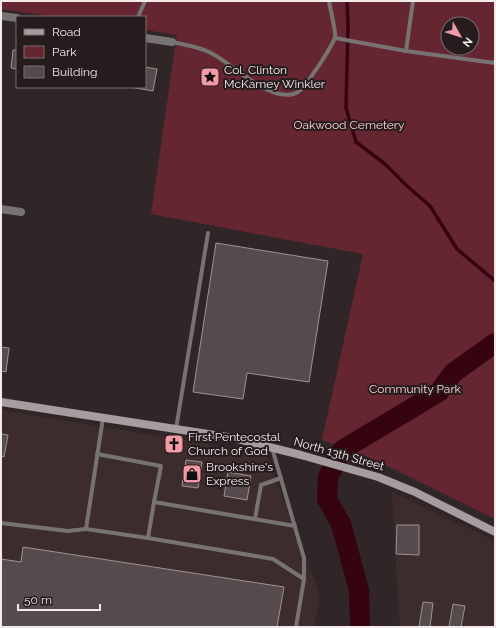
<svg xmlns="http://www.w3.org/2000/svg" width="496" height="628" viewBox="0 0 496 628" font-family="Raleway,sans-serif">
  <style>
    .built { fill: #3d2c2e }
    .green { fill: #652632; fill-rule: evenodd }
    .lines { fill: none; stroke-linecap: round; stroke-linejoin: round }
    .stream { stroke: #360310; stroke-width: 3.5 }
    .river { stroke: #360310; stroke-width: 20 }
    .building { fill: #564b4c; stroke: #9f9293 }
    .lane { stroke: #787373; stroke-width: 4 }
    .street { stroke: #787373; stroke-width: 8 }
    .secondary { stroke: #a59d9e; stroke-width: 8 }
    .labels { text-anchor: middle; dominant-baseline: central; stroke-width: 4; stroke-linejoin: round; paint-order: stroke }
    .poi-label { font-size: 12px; fill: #f2ebeb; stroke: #261c1d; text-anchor: start }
    .park-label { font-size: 12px; fill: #fed0d5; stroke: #261c1d }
    .street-label { font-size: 12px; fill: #f2ebeb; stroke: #261c1d }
  </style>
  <rect width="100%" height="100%" fill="#302627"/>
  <g class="built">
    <polygon points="1,410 266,454 320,595 314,627 1,627"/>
    <polygon points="392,492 495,541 495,612 493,627 400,627 398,603"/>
  </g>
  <path class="green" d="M 1,1 L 495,1 L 495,519 L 373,459 L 322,440 L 363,254 L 151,214 L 177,35 L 145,30 L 145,17 L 54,17 L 1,9 ZM 448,24 L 472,24 L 472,48 L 448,48 Z"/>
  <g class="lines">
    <polyline class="stream" points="347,1 348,27 346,108 356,142 385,164 406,185 430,206 457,249 495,281"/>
    <polyline class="river" points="360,627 359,590 341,524 327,499 328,477 342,450 439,392 453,373 495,343"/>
  </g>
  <g class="building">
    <polygon points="13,50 17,50 17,69 11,68"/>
    <polygon points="145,67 157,69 153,91 130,87 145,87"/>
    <polygon points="216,243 328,261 309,382 247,373 243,399 193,392"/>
    <polygon points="1,347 9,348 6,372 1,371"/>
    <polygon points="1,434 8,435 4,457 1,456"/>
    <polygon points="186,460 202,462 198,488 182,486"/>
    <polygon points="228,472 251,476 247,500 224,496"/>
    <polygon points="397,525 419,525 419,555 396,554"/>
    <polygon points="23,547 284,587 277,627 1,627 1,559 21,562"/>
    <polygon points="423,602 433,603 430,627 419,627"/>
    <polygon points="453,604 465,606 461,627 449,627"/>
  </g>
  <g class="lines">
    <g class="lane">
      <polyline points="138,17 145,1"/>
      <polyline points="335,38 406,51 495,63"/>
      <path d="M 172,42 C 186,45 201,47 213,54 C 233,65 275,106 298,92 C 305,87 310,79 315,71 C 319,66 334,42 335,37 C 336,30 330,9 329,1"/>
      <polyline points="406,51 413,1"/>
      <polyline points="103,418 86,529 148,538 273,559 304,579"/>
      <polyline points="176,429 208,233"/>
      <polyline points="272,448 304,558 304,579 296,627"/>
      <polyline points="97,454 161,466 154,502"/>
      <polyline points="255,519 261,485 281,478"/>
      <polyline points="1,523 68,531 86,529"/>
      <polyline points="148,538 154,502 295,526"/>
    </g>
    <g class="street">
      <polyline points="1,16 17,18"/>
      <polyline points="145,38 172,42"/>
      <polyline points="1,209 21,212"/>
    </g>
    <polyline class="secondary" points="1,402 234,438 301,455 378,477 415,492 495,532"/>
  </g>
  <defs>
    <g id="sight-square" transform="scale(1)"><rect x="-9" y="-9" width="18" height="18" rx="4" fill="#f49aa6" stroke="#261c1d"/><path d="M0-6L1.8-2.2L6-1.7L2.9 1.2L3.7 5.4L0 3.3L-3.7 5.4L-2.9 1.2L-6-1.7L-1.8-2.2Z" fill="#111"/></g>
    <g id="church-square" transform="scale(1)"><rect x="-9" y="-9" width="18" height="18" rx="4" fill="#f49aa6" stroke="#261c1d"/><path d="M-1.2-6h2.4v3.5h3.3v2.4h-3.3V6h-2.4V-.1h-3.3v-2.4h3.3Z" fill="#111"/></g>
    <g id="shop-square" transform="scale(1)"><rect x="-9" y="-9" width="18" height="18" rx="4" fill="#f49aa6" stroke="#261c1d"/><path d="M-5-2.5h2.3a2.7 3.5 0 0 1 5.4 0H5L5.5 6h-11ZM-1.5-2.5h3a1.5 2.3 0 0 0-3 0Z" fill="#111"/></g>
  </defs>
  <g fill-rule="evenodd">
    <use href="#sight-square" x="210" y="77"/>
    <use href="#church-square" x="174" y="444"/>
    <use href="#shop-square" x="192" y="474"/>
  </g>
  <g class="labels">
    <g class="poi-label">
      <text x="224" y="70">Col. Clinton<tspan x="224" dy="14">McKamey Winkler</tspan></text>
      <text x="188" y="437">First Pentecostal<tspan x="188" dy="14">Church of God</tspan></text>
      <text x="206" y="467">Brookshire's<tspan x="206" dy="14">Express</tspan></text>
    </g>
    <g class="park-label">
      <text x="349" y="125">Oakwood Cemetery</text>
      <text x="415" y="389">Community Park</text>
    </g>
    <g class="street-label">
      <text transform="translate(339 454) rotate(16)">North 13th Street</text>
    </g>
  </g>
  <rect width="496" height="628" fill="none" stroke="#f2ebeb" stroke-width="4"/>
  <rect x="16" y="16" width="130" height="72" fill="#261c1d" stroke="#786f6f"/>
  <rect x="24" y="29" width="20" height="6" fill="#a59d9e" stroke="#786f6f"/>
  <text x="52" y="36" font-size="12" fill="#f2ebeb">Road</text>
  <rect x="24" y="46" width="20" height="12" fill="#652632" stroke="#786f6f"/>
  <text x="52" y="56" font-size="12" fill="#f2ebeb">Park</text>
  <rect x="24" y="66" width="20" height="12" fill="#564b4c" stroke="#786f6f"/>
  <text x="52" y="76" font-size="12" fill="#f2ebeb">Building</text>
  <g transform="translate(460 36) rotate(129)"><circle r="19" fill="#261c1d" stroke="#786f6f"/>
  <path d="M0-3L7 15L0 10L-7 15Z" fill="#f49aa6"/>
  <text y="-6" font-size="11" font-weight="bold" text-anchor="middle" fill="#f2ebeb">N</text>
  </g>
  <path d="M18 604v6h82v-6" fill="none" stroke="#f2ebeb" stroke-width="2"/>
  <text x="24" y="604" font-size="12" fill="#f2ebeb" stroke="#261c1d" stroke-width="3" paint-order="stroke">50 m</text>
</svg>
